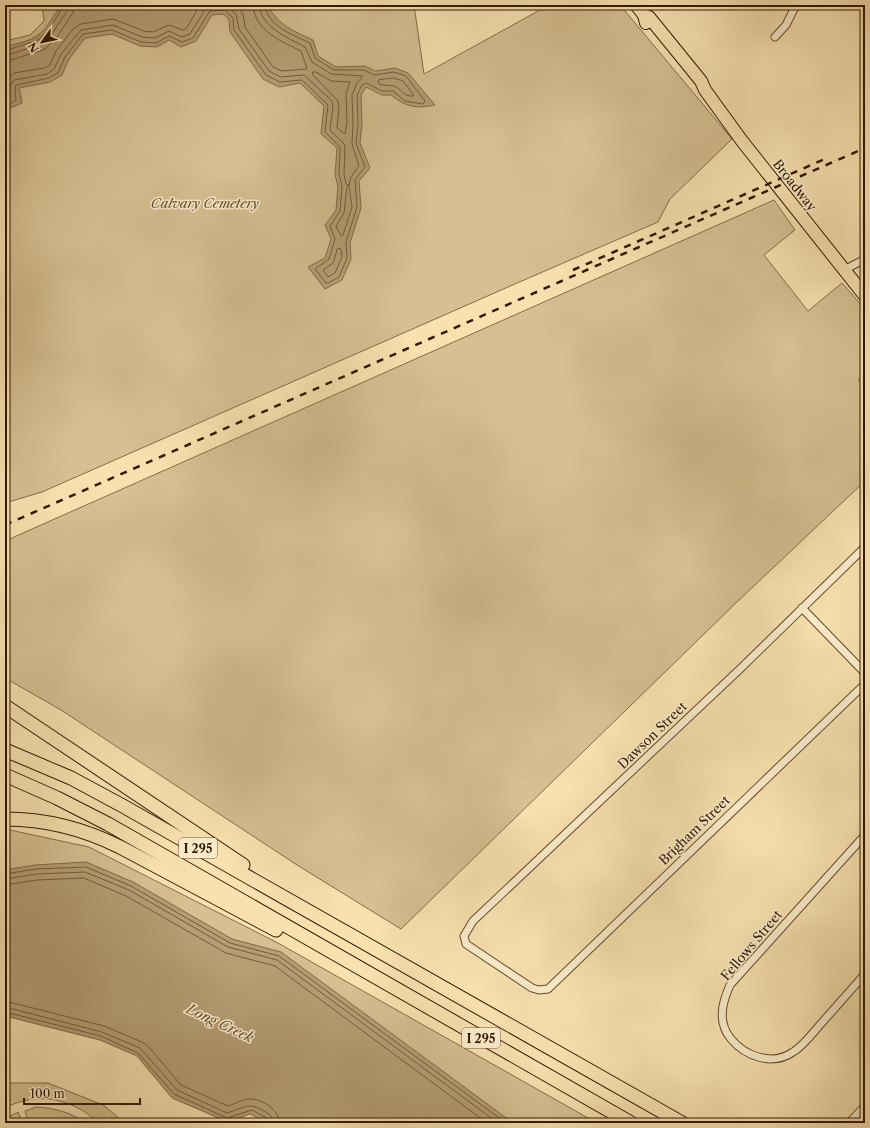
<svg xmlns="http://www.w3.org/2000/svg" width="870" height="1128" viewBox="0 0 870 1128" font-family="'Libre Caslon Text',serif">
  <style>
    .green { fill: #d6bf91; stroke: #856c49 }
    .water { fill: #b59d74; stroke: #816846 }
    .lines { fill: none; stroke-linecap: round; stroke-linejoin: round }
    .shore { stroke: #745a3a; stroke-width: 1 }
    .minor-casing { stroke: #654a2c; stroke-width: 9 }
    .primary-casing { stroke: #341801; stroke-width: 14 }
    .motorway-casing { stroke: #341801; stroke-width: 15 }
    .minor { stroke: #faeccb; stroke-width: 7 }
    .primary { stroke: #f7e1af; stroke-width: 12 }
    .motorway { stroke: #f7e1af; stroke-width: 13 }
    .rail { stroke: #341801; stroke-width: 2.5; stroke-dasharray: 7 7; stroke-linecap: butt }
    .labels { text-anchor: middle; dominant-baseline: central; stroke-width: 3; stroke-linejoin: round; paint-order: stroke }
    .shield { fill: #faeccb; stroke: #6f583e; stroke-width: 1 }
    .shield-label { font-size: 12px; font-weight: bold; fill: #341801 }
    .street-label { font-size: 13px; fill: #341801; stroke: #faeccb }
    .park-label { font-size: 13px; font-style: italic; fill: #654a2c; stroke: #faeccb }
    .water-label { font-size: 14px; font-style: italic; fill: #684d2f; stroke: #faeccb }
  </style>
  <rect width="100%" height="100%" fill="#f7e1af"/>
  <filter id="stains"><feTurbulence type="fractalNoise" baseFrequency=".005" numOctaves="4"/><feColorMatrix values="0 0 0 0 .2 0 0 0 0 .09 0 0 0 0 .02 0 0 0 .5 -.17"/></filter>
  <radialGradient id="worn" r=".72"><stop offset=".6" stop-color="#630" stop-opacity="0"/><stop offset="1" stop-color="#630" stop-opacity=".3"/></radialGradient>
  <g class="green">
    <polygon points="42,5 414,5 424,74 549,5 620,5 732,139 670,199 658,222 508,287 42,492 5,503 5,41 30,35 44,21"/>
    <polygon points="774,200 795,230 764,255 808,311 842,283 865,309 865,374 858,380 865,388 865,481 738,601 401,929 297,865 61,710 5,678 5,541"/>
    <polygon points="10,830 89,847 278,943 597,1123 455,1123 5,957 5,831"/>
    <path d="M 5,1083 L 48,1083 L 103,1105 L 125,1123 C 117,1123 107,1125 100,1123 C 95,1122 90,1115 85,1112 C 59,1096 32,1094 5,1108 Z"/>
    <path d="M 36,1107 C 54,1108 71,1112 85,1123 L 28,1123 L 25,1111 Z"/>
    <polygon points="18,1112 23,1123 5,1123 5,1119"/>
  </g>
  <g class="water">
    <path d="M 61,5 L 268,5 C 276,24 295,32 313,40 L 318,56 L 336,67 L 365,66 L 375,71 L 395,68 L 408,73 L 435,105 C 416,109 406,107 391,95 L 382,95 L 366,87 L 361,95 L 362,123 L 360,143 L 370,168 L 359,181 L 361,208 L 350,243 L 351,259 L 342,280 L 325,289 L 308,267 L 325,258 L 331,239 L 325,225 L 336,210 L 338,186 L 335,175 L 337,148 L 321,134 L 324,106 L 300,83 L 279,87 L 263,79 L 230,32 L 229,19 L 223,14 L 212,15 L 196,41 L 181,47 L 169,40 L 157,47 L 140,46 L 112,34 L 85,38 L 69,59 L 62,75 L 50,82 L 19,88 L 22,103 L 10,108 L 8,122 L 5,122 L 5,47 C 14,44 27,42 35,37 C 47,31 53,15 61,5 Z"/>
    <polygon points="86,862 133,882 232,939 281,952 513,1123 268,1123 250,1114 228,1122 172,1098 137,1056 100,1040 5,1016 5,870 35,865"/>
  </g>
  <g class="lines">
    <g class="shore">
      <path d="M 225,5 L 236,14 L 239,29 L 269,71 L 281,77 L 304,75 L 332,101 L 333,107 L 330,130 L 345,145 L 344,174 L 346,184 L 349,185 L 351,177 L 359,166 L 352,144 L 353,123 L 352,95 L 357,83 L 363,76 L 331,74 L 312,62 L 305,47 C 288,38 261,27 259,5"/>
      <path d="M 236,5 L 243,14 L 245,27 L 273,67 L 282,71 L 307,69 L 301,51 C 282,42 254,30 253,5"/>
      <polyline points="5,51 38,40 48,31 64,5"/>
      <polyline points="5,56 41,44 52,34 67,11 69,5"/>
      <polyline points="5,62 45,49 57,37 73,13 75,5"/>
      <polygon points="313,72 316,72 331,81 350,82 346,94 347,123 345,134 337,128 339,107 338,101 313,75"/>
      <path d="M 394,78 L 403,81 L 413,94 L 413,96 C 405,97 403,91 396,87 C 390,84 384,87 378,83 L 379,80 Z"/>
      <polyline points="5,82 14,73 45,68 50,65 56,51 73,29 81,24 113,19 144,31 153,32 169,25 183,30 186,29 200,5"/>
      <polyline points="5,100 10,97 10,86 14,80 47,74 54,69 61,54 81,30 113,25 142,37 155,38 169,31 182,37 190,34 206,8 219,5"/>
      <path d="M 5,111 L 7,105 L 16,100 L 15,88 L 16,85 L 49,78 L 58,73 L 65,57 L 83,34 L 112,30 L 141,42 L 156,43 L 169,36 L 182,42 L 193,38 L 210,11 L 225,10 L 233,18 L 234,30 L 266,75 L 280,82 L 302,80 L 328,105 L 325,132 L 340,147 L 339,174 L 342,186 L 340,211 L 330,226 L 335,239 L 329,259 L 315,269 L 326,283 L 328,283 L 339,277 L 347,258 L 346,242 L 357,207 L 355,180 L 365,167 L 356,143 L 358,123 L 357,95 L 362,85 L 366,83 L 382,91 L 393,91 L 405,101 L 423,104 L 425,101 L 406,76 L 394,72 L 374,75 L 364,70 L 334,70 L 315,58 L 310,43 C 293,35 267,26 265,5"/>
      <polygon points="349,185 352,207 343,235 341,236 336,226 344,213 347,187"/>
      <polygon points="338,248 341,249 342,257 335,273 328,277 323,270 333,263"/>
      <polyline points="5,874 36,869 86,867 131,886 230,943 279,956 506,1123"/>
      <polyline points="5,879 37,874 85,872 129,890 228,947 277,960 498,1123"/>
      <polyline points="5,885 37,880 84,878 126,896 226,953 275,966 487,1123"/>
      <path d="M 5,1001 L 104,1026 L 142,1042 L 148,1046 L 181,1085 L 228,1106 C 235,1104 242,1099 249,1099 C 262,1098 279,1110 280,1123"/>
      <path d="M 5,1007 L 102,1032 L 140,1048 L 177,1090 L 227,1113 C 249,1106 249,1101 270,1115 L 274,1123"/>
      <polyline points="5,1012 101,1036 138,1053 174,1094 227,1118 252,1110 267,1118 269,1123"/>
    </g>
    <g class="minor-casing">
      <g id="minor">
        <polyline points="775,37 786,25 796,5"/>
        <polyline points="844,270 865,259"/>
        <polyline points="865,547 740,669 473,921 464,936 466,944 532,988 539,990 548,989 865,684"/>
        <polyline points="802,608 865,673"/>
        <path d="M 865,835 L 730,985 C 722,1003 717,1022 731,1039 C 746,1057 773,1066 793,1052 C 803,1046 811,1035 819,1026 C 834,1009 850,991 865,974"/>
        <polyline points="849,1123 865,1106"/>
      </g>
    </g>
    <g class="primary-casing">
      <g id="primary">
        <polyline points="636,5 644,15 646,23"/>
        <polyline points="644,15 649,17 701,81 705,90 742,141 865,296"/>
      </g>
    </g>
    <g class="motorway-casing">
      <g id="motorway">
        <polyline points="5,706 243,865"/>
        <polyline points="5,750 71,778 123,806 682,1123"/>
        <polyline points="5,775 57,798 108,824 631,1123"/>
        <path d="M 5,819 C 46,819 84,829 120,847 L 276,930"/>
      </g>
    </g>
    <use href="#minor" class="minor"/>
    <use href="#primary" class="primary"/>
    <use href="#motorway" class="motorway"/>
    <g class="rail">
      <polyline points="573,270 827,158"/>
      <polyline points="5,525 865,148"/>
    </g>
  </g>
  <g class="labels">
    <g class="shield">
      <rect x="179" y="838" width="38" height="20" rx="3"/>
      <rect x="462" y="1028" width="38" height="20" rx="3"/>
    </g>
    <g class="shield-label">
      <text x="198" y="848">I 295</text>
      <text x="481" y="1038">I 295</text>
    </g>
    <g class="street-label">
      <text transform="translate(795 185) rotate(52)">Broadway</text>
      <text transform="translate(652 735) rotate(-44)">Dawson Street</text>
      <text transform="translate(694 830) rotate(-44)">Brigham Street</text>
      <text transform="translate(751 945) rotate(-50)">Fellows Street</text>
    </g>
    <g class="park-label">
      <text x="205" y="203">Calvary Cemetery</text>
    </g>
    <g class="water-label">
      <text transform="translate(220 1023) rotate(25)">Long Creek</text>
    </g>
  </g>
  <rect width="870" height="1128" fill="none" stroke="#f7e1af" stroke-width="20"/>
  <rect x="6" y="6" width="858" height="1116" fill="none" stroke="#341801" stroke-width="2"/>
  <rect x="10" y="10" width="850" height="1108" fill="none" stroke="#341801"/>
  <g transform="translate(42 42) rotate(237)" stroke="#faeccb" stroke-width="3" paint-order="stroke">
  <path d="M0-3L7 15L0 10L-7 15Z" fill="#341801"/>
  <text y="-6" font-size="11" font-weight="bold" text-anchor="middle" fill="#341801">N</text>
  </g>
  <path d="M24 1098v6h116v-6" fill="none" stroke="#341801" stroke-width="2"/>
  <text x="30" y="1098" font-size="12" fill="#341801" stroke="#faeccb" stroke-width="3" paint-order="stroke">100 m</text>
  <rect width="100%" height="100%" filter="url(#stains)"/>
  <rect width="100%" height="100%" fill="url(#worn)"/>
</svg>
